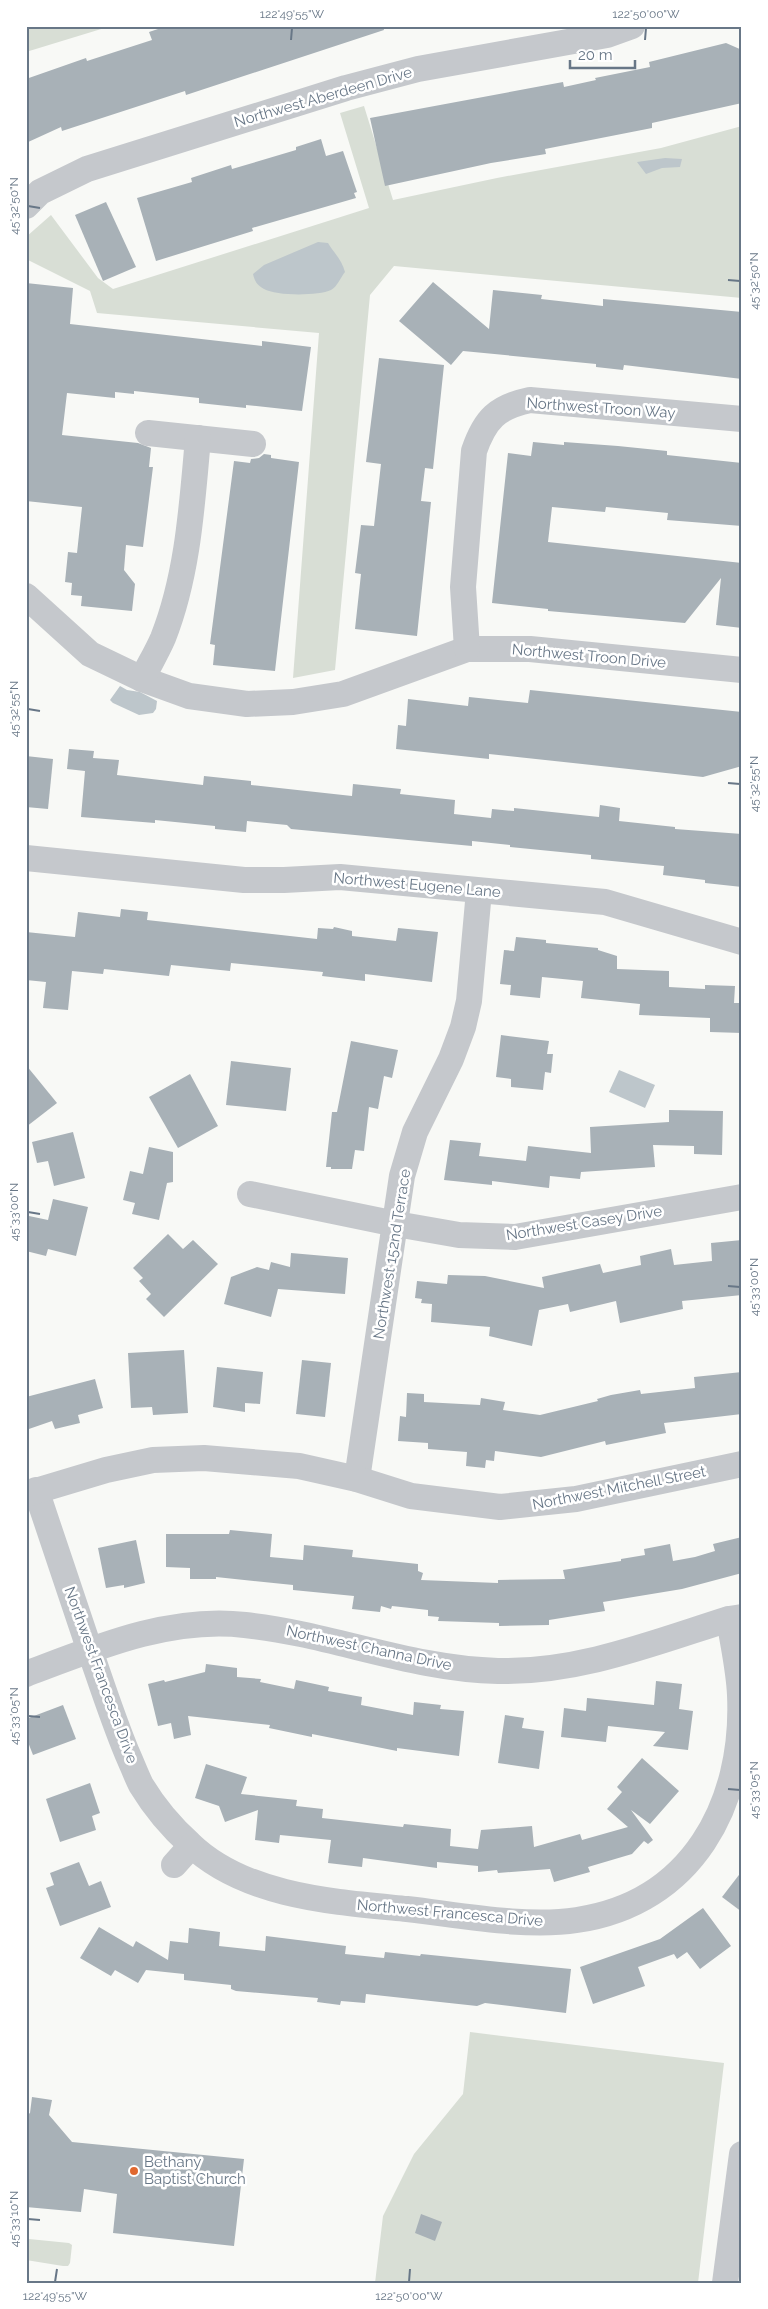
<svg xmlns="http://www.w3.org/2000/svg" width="768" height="2309" viewBox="0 0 768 2309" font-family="Raleway,sans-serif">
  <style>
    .green { fill: #d8ded5 }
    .water { fill: #bdc6cb }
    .building { fill: #a8b1b7 }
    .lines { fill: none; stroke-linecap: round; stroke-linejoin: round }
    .minor { stroke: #c5c8cc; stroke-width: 26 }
    .ticks { fill: none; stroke: #687787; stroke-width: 2 }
    .poi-dot { fill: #e0682f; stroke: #fff; stroke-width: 2 }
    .labels { text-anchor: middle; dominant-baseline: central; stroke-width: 5; stroke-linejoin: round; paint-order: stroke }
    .street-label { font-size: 15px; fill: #687787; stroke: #fff }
    .poi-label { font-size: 15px; fill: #687787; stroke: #fff; text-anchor: start }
    .neatline { fill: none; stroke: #687787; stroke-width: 2 }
    .ticks-label { font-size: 12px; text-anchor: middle; fill: #687787 }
  </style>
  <rect width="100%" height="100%" fill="#f8f9f6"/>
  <g class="green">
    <polygon points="26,26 111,26 26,52"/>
    <polygon points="364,106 393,200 497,178 661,148 742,126 742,298 394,266 370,295 335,670 293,678 319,333 97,313 90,291 26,259 26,237 51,215 98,278 113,289 369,208 340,113"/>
    <polygon points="470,2032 724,2063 698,2283 375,2283 383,2216 414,2154 463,2094"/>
    <polygon points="29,2239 69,2243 72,2245 70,2263 68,2266 63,2266 26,2260 26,2242"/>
  </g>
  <g class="water">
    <polygon points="665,158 682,159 680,167 662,168 646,174 637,162"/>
    <path d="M 318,242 L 328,243 C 334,253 342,260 345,272 C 341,277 337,287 331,290 C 318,296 276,296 264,289 C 257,285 255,282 253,274 L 264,265 Z"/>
    <polygon points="120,686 127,690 140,692 157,701 156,709 153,713 139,715 113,703 110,700"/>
    <polygon points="619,1070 655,1085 645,1108 609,1092"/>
  </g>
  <g class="building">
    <polygon points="167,26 383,26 384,30 186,95 185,91 62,131 61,127 26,143 26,79 86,58 87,61 152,40 149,32"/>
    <polygon points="726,43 742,50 742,103 652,123 652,128 545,149 546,154 491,163 385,186 370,118 563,82 564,87 596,80 595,78 650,67 649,62"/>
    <polygon points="321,139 326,156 343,151 357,192 354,193 356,198 252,228 253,231 156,261 137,198 192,182 191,178 231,165 232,169 296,150 296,147"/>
    <polygon points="106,202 136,267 103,281 75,215"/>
    <polygon points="433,282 489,329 493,290 542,295 541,299 603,306 603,299 742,312 742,379 624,365 623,370 596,367 596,364 463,351 451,365 399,321"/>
    <polygon points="26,283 73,288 70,324 262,346 262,341 311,347 302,411 246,405 246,408 199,403 199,398 134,391 134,394 115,392 115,398 67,393 62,435 138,443 151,448 149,467 153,467 143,547 126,545 124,570 135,584 132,611 81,606 82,596 71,595 72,583 65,582 68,552 77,553 82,507 26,501"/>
    <polygon points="379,358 444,365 433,469 425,468 421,501 431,502 417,636 355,629 361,574 355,573 361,525 374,526 381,464 366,462"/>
    <polygon points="533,442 564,445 564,442 618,446 667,451 667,455 742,463 742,526 667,520 668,513 606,507 605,512 552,507 548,542 742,563 742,628 716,625 721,578 685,623 548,611 548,609 492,603 508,453 531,456"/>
    <polygon points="264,454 271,455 271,458 299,462 275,671 213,665 215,645 210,644 234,461 250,463 251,459 259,458"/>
    <polygon points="530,690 742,712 742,766 703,777 508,756 489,754 489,759 396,749 398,725 406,726 408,699 468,706 469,697 528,703"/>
    <polygon points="69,749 94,751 93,758 119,760 117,775 203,785 204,776 251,781 251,785 352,796 353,784 401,789 400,794 455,800 454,814 491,818 492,809 514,811 514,808 599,817 600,805 620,808 619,821 675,827 675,829 742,834 742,887 705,883 705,880 663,875 664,866 591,859 591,855 510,847 510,845 472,841 472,846 291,829 287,825 247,821 246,832 215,829 215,826 155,820 155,823 81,817 85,771 67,769"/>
    <polygon points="26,756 53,759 48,809 26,807"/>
    <polygon points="121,909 148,912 147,920 317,939 318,928 333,929 334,927 352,931 352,936 396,941 398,928 438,932 432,982 365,974 365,981 322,976 323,972 231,963 230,971 171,965 169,976 104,969 103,974 72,971 68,1010 43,1008 46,982 26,980 26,932 75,937 78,912 120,917"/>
    <polygon points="516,937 546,940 546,943 598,948 598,950 617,956 617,969 669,971 669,987 705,989 705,985 735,986 734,1003 742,1003 742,1033 710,1032 710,1018 639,1015 640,1004 581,998 583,981 542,977 540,998 510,995 511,985 500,984 504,950 514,951"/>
    <polygon points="501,1035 549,1041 547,1054 553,1054 551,1073 545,1072 543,1090 511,1087 511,1079 496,1077"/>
    <polygon points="351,1041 398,1050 392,1078 384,1076 378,1109 369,1107 364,1151 355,1150 352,1169 331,1169 331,1167 326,1167 332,1112 337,1112"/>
    <polygon points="231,1061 291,1068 286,1111 226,1105"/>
    <polygon points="26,1065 57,1103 26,1127"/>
    <polygon points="190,1074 218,1126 178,1148 149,1097"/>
    <polygon points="669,1110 723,1111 722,1155 694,1154 694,1146 653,1145 655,1167 581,1172 580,1179 550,1176 549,1188 492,1181 492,1185 444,1180 450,1140 481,1143 479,1156 526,1161 528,1146 591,1153 590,1127 669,1122"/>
    <polygon points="73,1132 85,1178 54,1186 48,1161 37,1163 32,1142"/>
    <polygon points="149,1147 173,1152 173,1182 167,1183 159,1220 132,1214 135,1203 123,1200 130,1171 143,1174"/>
    <polygon points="53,1199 88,1207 76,1256 48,1249 46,1256 26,1251 26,1227 29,1216 48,1220"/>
    <polygon points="168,1234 183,1249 193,1240 218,1264 164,1317 146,1299 151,1294 139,1281 143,1278 133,1268"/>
    <polygon points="742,1240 742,1295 682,1301 683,1309 620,1323 616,1301 570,1312 568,1304 539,1310 532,1346 489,1336 490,1327 431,1322 432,1304 421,1303 422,1299 415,1298 417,1281 447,1284 448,1275 485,1276 544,1288 542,1277 600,1264 603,1273 641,1265 640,1256 671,1249 674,1265 712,1261 711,1243"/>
    <polygon points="291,1253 348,1258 345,1294 278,1289 271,1317 224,1304 231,1277 257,1267 269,1270 271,1262 290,1267"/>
    <polygon points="184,1350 188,1413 153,1415 152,1407 131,1408 128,1353"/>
    <polygon points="302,1360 331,1363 325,1417 296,1414"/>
    <polygon points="217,1367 263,1372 260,1404 245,1403 245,1412 213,1407"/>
    <polygon points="742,1372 742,1414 664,1423 666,1433 606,1445 605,1441 541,1457 495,1451 494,1461 486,1460 485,1468 466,1466 467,1452 428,1449 428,1443 398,1441 400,1416 406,1417 407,1393 424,1394 424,1402 480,1405 481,1398 505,1402 503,1410 540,1415 598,1401 597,1399 611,1395 640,1390 641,1394 695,1388 694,1377"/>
    <polygon points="95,1379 103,1408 78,1415 80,1423 55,1429 52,1421 26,1430 26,1397"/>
    <polygon points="230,1530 272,1534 270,1557 303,1560 304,1545 353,1550 352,1557 418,1564 418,1571 423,1573 421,1580 498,1583 498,1580 565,1579 563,1570 621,1561 621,1559 645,1555 644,1549 670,1544 673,1561 695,1557 715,1551 713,1544 742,1537 742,1573 682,1589 603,1602 605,1611 549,1620 549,1625 499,1626 499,1623 438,1621 439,1617 428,1616 428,1610 392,1606 391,1609 381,1606 380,1612 352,1609 354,1596 293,1590 293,1585 216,1577 216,1579 190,1579 190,1568 166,1567 166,1534 229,1534"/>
    <polygon points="136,1540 145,1583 124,1588 124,1585 106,1588 98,1548"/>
    <polygon points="206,1664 237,1668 237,1677 261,1679 260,1682 294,1689 296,1680 329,1687 328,1691 362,1697 361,1705 413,1715 414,1702 441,1705 440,1709 464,1711 459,1756 397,1748 397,1751 312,1734 312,1737 269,1728 270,1725 188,1716 191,1735 174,1739 171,1723 158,1726 148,1684 164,1680 165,1682 205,1672"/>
    <polygon points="656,1681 682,1684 679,1709 693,1711 688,1750 653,1746 665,1732 608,1726 606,1742 561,1737 564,1708 586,1711 587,1698 654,1705"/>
    <polygon points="63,1705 76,1739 33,1755 26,1737 26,1719"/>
    <polygon points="505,1715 524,1718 522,1728 544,1731 539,1769 498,1763"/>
    <polygon points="642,1758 679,1791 650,1824 631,1810 653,1840 648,1844 644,1841 632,1854 588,1867 590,1872 554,1882 550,1869 498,1873 497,1870 478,1872 478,1866 437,1862 437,1868 363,1858 362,1867 328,1863 331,1840 280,1835 279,1843 255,1840 258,1810 225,1822 219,1806 195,1798 206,1764 247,1777 241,1794 297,1800 296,1806 323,1809 322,1818 403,1827 404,1824 451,1829 450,1846 478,1849 481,1830 532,1826 534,1847 580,1834 582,1840 628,1827 607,1809 622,1792 617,1787"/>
    <polygon points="90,1783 100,1813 92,1816 96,1830 60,1842 46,1799"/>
    <polygon points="79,1862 89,1886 101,1881 111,1907 60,1926 46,1888 54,1885 50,1873"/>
    <polygon points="742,1871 742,1912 722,1897"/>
    <polygon points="703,1908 731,1946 700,1969 687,1952 677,1959 674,1954 638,1967 645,1986 593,2004 580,1967 660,1939"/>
    <polygon points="99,1927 133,1947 136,1941 168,1960 170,1941 188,1943 189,1928 220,1932 219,1946 265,1951 266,1936 346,1946 345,1954 384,1958 385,1952 420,1956 421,1954 571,1969 566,2013 485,2003 477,2006 366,1994 365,2003 341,2001 340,2005 317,2002 318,1998 236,1991 231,1989 231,1985 184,1980 184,1974 146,1970 138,1983 115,1970 111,1976 80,1958"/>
    <polygon points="32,2097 52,2100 49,2115 72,2142 244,2159 234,2246 113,2233 117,2194 84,2189 81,2212 26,2207 26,2116 30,2113"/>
    <polygon points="421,2214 442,2222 435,2241 415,2233"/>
  </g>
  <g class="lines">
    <g class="minor">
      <polyline points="26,206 40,192 87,169 346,88 418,69 607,35 632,26"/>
      <polyline points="148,433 253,444"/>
      <polyline points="26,596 90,654 142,679 189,696 247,704 293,702 343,694 467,649 530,649 742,670"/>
      <path d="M 467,649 L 463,587 L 474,451 C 485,419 497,407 530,400 L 742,419"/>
      <path d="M 142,679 C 149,665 157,652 163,638 C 188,575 192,505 198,438"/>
      <polyline points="26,858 244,880 284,880 340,877 605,902 742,942"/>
      <polyline points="250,1194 396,1224 459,1235 515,1237 742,1197"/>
      <polyline points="357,1479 402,1176 415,1132 451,1059 463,1027 469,1001 479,891"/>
      <path d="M 36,1490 C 53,1541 70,1591 87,1642 C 100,1679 112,1717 127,1753 C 132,1764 136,1775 141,1785 C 155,1808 171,1827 190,1844 C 245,1897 335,1902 407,1909 C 460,1915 525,1928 577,1920 C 692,1903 745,1804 740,1695 C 739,1670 733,1644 729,1619"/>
      <polyline points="26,1494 106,1470 153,1460 204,1458 299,1466 357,1479 411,1496 500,1507 576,1499 742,1464"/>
      <path d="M 26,1674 C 95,1648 170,1616 245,1625 C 331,1634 411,1669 498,1671 C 578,1673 653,1643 729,1619 L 742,1617"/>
      <polyline points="174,1865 191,1846"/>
      <polyline points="725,2283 742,2154"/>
    </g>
  </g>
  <path class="ticks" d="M 291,40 L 292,28M 645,40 L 646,28M 28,206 L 40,208M 728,280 L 740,281M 28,709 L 40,711M 728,783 L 740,784M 28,1212 L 40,1214M 728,1286 L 740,1287M 28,1716 L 40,1717M 728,1789 L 740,1790M 28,2219 L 40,2220M 55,2282 L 57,2269M 409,2282 L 410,2269"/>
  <circle class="poi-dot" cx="134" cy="2171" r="5"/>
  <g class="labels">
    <g class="street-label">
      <text transform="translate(323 97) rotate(-16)">Northwest Aberdeen Drive</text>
      <text transform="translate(601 408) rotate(4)">Northwest Troon Way</text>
      <text transform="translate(589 656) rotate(5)">Northwest Troon Drive</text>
      <text transform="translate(417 885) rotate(5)">Northwest Eugene Lane</text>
      <text transform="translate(584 1223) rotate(-9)">Northwest Casey Drive</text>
      <text transform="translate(392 1254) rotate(-81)">Northwest 152nd Terrace</text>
      <text transform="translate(619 1488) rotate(-11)">Northwest Mitchell Street</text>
      <text transform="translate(369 1648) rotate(12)">Northwest Channa Drive</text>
      <text transform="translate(101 1675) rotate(70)">Northwest Francesca Drive</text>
      <text transform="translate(450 1913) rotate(5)">Northwest Francesca Drive</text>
    </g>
    <g class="poi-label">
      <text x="144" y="2162">Bethany<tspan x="144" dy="17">Baptist Church</tspan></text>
    </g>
  </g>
  <rect width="768" height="2309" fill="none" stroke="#ffffff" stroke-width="55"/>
  <path d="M570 60v8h65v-8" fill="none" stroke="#687787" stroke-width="2.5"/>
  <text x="578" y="60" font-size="15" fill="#687787" stroke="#ffffff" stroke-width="4" paint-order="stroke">20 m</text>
  <rect x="28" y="28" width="712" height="2254" class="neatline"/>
  <g class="ticks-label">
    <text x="292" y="18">122°49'55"W</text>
    <text x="646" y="18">122°50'00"W</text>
    <text transform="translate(14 206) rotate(-90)" y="4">45°32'50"N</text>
    <text transform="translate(754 281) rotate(-90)" y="4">45°32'50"N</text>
    <text transform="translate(14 709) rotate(-90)" y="4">45°32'55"N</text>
    <text transform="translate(754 784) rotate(-90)" y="4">45°32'55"N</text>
    <text transform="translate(14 1212) rotate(-90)" y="4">45°33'00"N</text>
    <text transform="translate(754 1287) rotate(-90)" y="4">45°33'00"N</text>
    <text transform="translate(14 1716) rotate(-90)" y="4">45°33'05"N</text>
    <text transform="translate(754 1790) rotate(-90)" y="4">45°33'05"N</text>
    <text transform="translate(14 2219) rotate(-90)" y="4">45°33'10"N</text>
    <text x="55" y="2300">122°49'55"W</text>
    <text x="409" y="2300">122°50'00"W</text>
  </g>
</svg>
